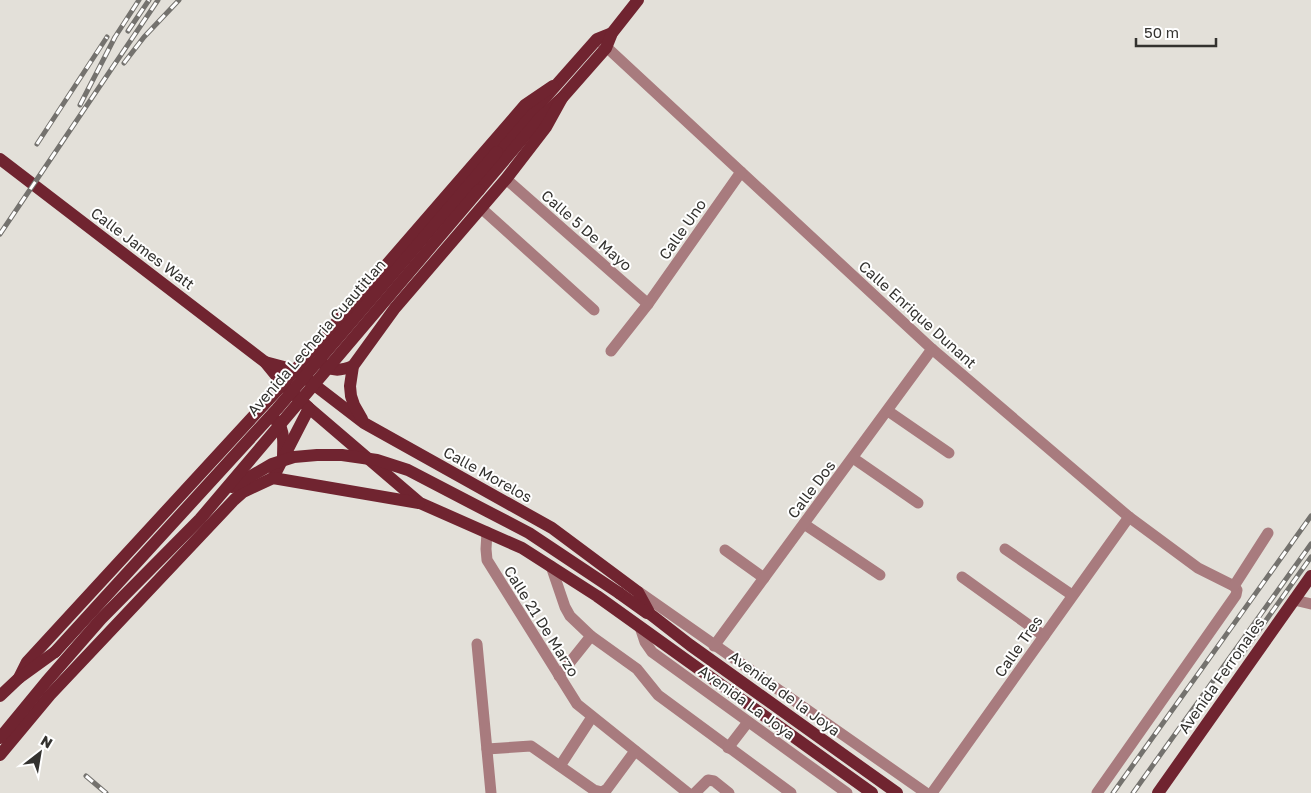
<svg xmlns="http://www.w3.org/2000/svg" width="1311" height="793" viewBox="0 0 1311 793" font-family="'Golos Text',sans-serif">
  <style>
    .lines { fill: none; stroke-linecap: round; stroke-linejoin: round }
    .minor { stroke: #a87b7e; stroke-width: 11 }
    .major { stroke: #702430; stroke-width: 12 }
    .rail-casing { stroke: #74726e; stroke-width: 5 }
    .rail { stroke: #fff; stroke-width: 3; stroke-dasharray: 9; stroke-linecap: butt }
    .major-bridge { stroke: #702430; stroke-width: 12 }
    .labels { text-anchor: middle; dominant-baseline: central; stroke-width: 4; stroke-linejoin: round; paint-order: stroke }
    .street-label { font-size: 15px; fill: #33322f; stroke: #fff }
  </style>
  <rect width="100%" height="100%" fill="#e3e0d9"/>
  <g class="lines">
    <g class="minor">
      <polyline points="601,42 932,349 1129,517 1198,568 1234,586 1237,590 1236,595 1097,793"/>
      <polyline points="506,179 648,304"/>
      <polyline points="481,208 594,310"/>
      <polyline points="611,351 648,304 741,172"/>
      <polyline points="888,411 949,453"/>
      <polyline points="853,458 918,503"/>
      <polyline points="804,524 880,575"/>
      <polyline points="487,532 486,549 487,560 577,704 688,793"/>
      <polyline points="1005,549 1072,595"/>
      <polyline points="725,550 764,578"/>
      <polyline points="551,566 565,607 570,616 591,636 637,669 658,695 791,793"/>
      <polyline points="962,577 1044,636"/>
      <polyline points="1234,586 1268,533"/>
      <polyline points="639,592 926,793"/>
      <polyline points="1294,600 1311,604"/>
      <polyline points="640,627 645,642 652,652 847,793"/>
      <polyline points="477,644 491,793"/>
      <polyline points="714,646 932,349"/>
      <polyline points="559,676 591,636"/>
      <polyline points="728,748 748,722"/>
      <polyline points="487,749 531,746 594,790 602,792 607,789 635,751"/>
      <polyline points="560,766 592,717"/>
      <polyline points="695,793 708,780 714,781 729,793"/>
      <polyline points="932,793 1129,517"/>
    </g>
    <g class="major">
      <polyline points="497,152 597,39 612,33"/>
      <polyline points="0,159 265,362 283,384 309,408 420,503 522,548 597,596 872,793"/>
      <polyline points="479,190 540,118 562,98 606,48 612,33 638,0"/>
      <polyline points="265,362 295,370 364,423 552,528 638,592 650,614 654,617 690,645 897,793"/>
      <path d="M 321,362 C 331,372 340,371 353,366"/>
      <path d="M 273,418 C 286,427 283,444 283,457"/>
      <polyline points="362,419 354,405 351,396 350,386 353,366 395,308 506,179 546,127 562,98"/>
      <polyline points="273,478 309,408"/>
      <polyline points="619,593 647,613"/>
      <polyline points="19,678 27,662 283,384 525,105 553,86"/>
      <polyline points="0,696 19,678 55,652"/>
      <polyline points="0,755 50,695 234,500 243,492 273,478 419,503"/>
      <polyline points="1158,793 1311,576"/>
    </g>
    <g class="rail-casing">
      <g id="rail">
        <polyline points="128,31 149,0"/>
        <polyline points="124,63 144,37 179,0"/>
        <polyline points="80,105 115,37 139,0"/>
        <polyline points="37,144 107,37"/>
        <polyline points="0,234 158,0"/>
        <polyline points="1240,657 1311,557"/>
        <polyline points="86,776 106,793"/>
        <polyline points="1113,793 1311,516"/>
        <polyline points="1133,793 1311,544"/>
      </g>
    </g>
    <use href="#rail" class="rail"/>
    <g class="major-bridge">
      <polyline points="232,487 272,464 294,457 317,455 342,455 377,460 408,470 529,533 619,593"/>
      <polyline points="55,652 277,409 497,152"/>
      <polyline points="0,738 46,682 101,619 200,519 479,190"/>
    </g>
  </g>
  <g class="labels">
    <g class="street-label">
      <text transform="translate(682 229) rotate(-55)">Calle Uno</text>
      <text transform="translate(587 230) rotate(41)">Calle 5 De Mayo</text>
      <text transform="translate(143 248) rotate(37)">Calle James Watt</text>
      <text transform="translate(918 314) rotate(42)">Calle Enrique Dunant</text>
      <text transform="translate(316 337) rotate(-49)">Avenida Lecheria Cuautitlan</text>
      <text transform="translate(488 474) rotate(29)">Calle Morelos</text>
      <text transform="translate(811 489) rotate(-53)">Calle Dos</text>
      <text transform="translate(542 621) rotate(58)">Calle 21 De Marzo</text>
      <text transform="translate(1018 646) rotate(-55)">Calle Tres</text>
      <text transform="translate(1221 675) rotate(-55)">Avenida Ferronales</text>
      <text transform="translate(785 693) rotate(36)">Avenida de la Joya</text>
      <text transform="translate(747 702) rotate(36)">Avenida La Joya</text>
    </g>
  </g>
  <g transform="translate(40 753) rotate(31)" stroke="#ffffff" stroke-width="4" paint-order="stroke">
  <path d="M0-4L9 19L0 12L-9 19Z" fill="#33322f"/>
  <text y="-8" font-size="14" font-weight="bold" text-anchor="middle" fill="#33322f">N</text>
  </g>
  <path d="M1136 38v8h80v-8" fill="none" stroke="#33322f" stroke-width="2.5"/>
  <text x="1144" y="38" font-size="15" fill="#33322f" stroke="#ffffff" stroke-width="4" paint-order="stroke">50 m</text>
</svg>
